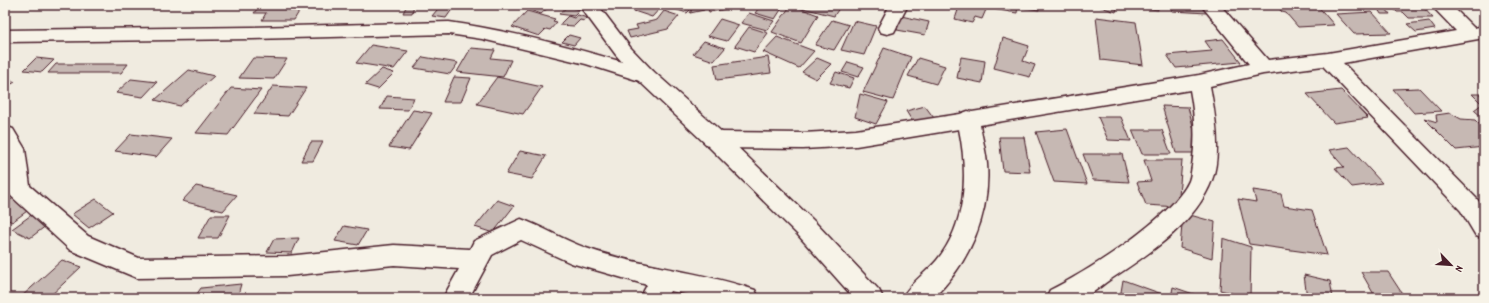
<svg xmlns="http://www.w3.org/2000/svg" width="1489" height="303" viewBox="0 0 1489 303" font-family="Dekko,sans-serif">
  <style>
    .building { fill: #c6b8b3; stroke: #4a1f2b }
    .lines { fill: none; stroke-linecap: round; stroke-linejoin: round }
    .minor-casing { stroke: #4a1f2b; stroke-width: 3 }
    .major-casing { stroke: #4a1f2b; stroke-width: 3 }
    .minor { fill: #f7f3e8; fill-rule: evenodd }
    .major { fill: #f7f3e8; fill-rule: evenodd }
  </style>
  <rect width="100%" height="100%" fill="#f0ebe0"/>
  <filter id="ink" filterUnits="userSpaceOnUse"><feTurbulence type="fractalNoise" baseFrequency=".025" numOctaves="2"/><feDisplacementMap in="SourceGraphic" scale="8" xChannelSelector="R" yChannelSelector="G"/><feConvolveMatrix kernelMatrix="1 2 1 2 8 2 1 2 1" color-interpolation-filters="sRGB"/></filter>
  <g filter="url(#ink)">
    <g class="building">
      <polygon points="260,5 303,5 294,20 262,20 266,13 254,13"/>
      <polygon points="407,5 414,5 412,13 403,13"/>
      <polygon points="441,5 455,5 446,18 432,16"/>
      <polygon points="537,5 551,5 541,14 530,10"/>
      <polygon points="639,5 658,5 662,6 652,17 634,11"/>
      <polygon points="674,5 687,5 693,7 687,13 671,8"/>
      <polygon points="695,5 704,8 704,10 690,13"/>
      <polygon points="707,5 731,5 732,8 709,12"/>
      <polygon points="761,5 784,5 775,19 755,13"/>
      <polygon points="791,5 818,15 801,43 772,32"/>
      <polygon points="805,5 841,5 834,16 803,8"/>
      <polygon points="953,5 988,5 982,19 975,17 972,23 955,19 958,10 952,8"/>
      <polygon points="993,5 1018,5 1017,13 992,9"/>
      <polygon points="1025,5 1039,5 1039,10 1025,8"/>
      <polygon points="1095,5 1118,5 1116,12"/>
      <polygon points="1129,5 1157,5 1158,10 1129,6"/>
      <polygon points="1170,5 1204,6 1207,13 1172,11"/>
      <polygon points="1276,5 1317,5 1334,25 1298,27 1286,13 1282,12"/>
      <polygon points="1370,5 1383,5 1390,14 1381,14 1378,9 1373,8"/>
      <polygon points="1390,5 1421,5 1433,18 1409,18 1403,12 1397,12"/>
      <polygon points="568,6 580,10 574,16 559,14"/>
      <polygon points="527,11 555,19 553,21 557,22 550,30 546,29 539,36 512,27"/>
      <polygon points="664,11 679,16 668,29 630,38 627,31 638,29 636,25 657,20"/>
      <polygon points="1372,12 1391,33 1354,34 1336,14"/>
      <polygon points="749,13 774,21 767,30 741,23"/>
      <polygon points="578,15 587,18 584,21 580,20 574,26 559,25 568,16 574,18"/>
      <polygon points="901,16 929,22 925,35 897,30"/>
      <polygon points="1096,17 1136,22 1143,65 1101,60"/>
      <polygon points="720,19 739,25 727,41 708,36"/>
      <polygon points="832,20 849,25 834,50 815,45"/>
      <polygon points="854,21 876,26 864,55 841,50"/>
      <polygon points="1429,21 1435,29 1416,32 1407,24"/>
      <polygon points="749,27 768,33 754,52 735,46"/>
      <polygon points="569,35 580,38 574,45 562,42"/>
      <polygon points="777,37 814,51 799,68 763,52"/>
      <polygon points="1003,38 1029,46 1023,61 1035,65 1030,77 994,68"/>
      <polygon points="1223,39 1241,62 1176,68 1167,55 1212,51 1205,41"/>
      <polygon points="704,41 725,48 714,61 693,54"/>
      <polygon points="371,45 408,51 394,69 356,63"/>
      <polygon points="471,48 495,50 491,58 511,60 503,77 457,72"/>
      <polygon points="884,48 911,57 893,100 863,92"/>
      <polygon points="423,57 458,63 450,74 414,68"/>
      <polygon points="768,57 771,73 717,80 714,65"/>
      <polygon points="961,57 985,61 982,83 957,78"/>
      <polygon points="36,58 54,60 42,72 24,70"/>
      <polygon points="253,58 287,59 274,79 239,78"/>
      <polygon points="817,58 831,64 816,79 802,72"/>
      <polygon points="918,58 945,66 936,84 908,76"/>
      <polygon points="848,62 864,67 858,77 842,72"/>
      <polygon points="56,64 128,64 121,73 48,73"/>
      <polygon points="382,69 394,73 378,89 365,85"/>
      <polygon points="189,70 214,76 180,106 155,100"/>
      <polygon points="836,72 854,78 849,88 830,83"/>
      <polygon points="6,77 15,82 5,88 5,78"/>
      <polygon points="454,77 471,78 461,102 443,102"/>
      <polygon points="497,77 542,87 523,114 477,104"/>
      <polygon points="131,79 157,82 143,97 116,93"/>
      <polygon points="273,86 306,88 288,116 254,114"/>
      <polygon points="231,88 261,90 228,135 196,133"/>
      <polygon points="1419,88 1441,111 1414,113 1393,89"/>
      <polygon points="1341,90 1368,118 1334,123 1307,94"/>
      <polygon points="860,94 888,102 876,124 855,117"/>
      <polygon points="1472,94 1484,94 1484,119 1474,110 1482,104"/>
      <polygon points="387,96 414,98 408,110 380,109"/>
      <polygon points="925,106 934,118 914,124 906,111"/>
      <polygon points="1162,106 1188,107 1200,153 1176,153"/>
      <polygon points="413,110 432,113 409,150 389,147"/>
      <polygon points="1450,113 1461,119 1475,120 1484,129 1484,147 1456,150 1424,118 1437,122 1436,115"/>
      <polygon points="1098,117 1121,117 1131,141 1108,140"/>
      <polygon points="1067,129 1087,184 1054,182 1036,132"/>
      <polygon points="1132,130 1162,130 1171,154 1142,154"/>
      <polygon points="131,134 172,139 156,157 115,151"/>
      <polygon points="999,137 1024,137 1030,172 1003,171"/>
      <polygon points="311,142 323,142 313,161 301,161"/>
      <polygon points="1349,147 1382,183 1352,187 1335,168 1344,167 1329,150"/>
      <polygon points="520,151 546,156 532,179 506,174"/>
      <polygon points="1083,154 1122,154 1129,182 1093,180"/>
      <polygon points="1144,160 1182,160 1178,207 1146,205 1137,182 1151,181"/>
      <polygon points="196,186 237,195 223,211 182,201"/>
      <polygon points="1253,190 1281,194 1284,206 1312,210 1327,255 1249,244 1238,199 1256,202"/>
      <polygon points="16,196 34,206 12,222 5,218 5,204"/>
      <polygon points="96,199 113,212 89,228 72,214"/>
      <polygon points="497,200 514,206 493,233 475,227"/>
      <polygon points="34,213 51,222 30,238 12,229"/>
      <polygon points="1183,213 1215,222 1212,258 1180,248"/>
      <polygon points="211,215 230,215 218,238 198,238"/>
      <polygon points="344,226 367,230 358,245 335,241"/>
      <polygon points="299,238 292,253 267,252 274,239"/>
      <polygon points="1223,238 1251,247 1250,298 1220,290"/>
      <polygon points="62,260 81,267 48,298 21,297"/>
      <polygon points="1361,272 1388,272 1405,298 1376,298"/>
      <polygon points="1304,275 1330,281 1333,298 1307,298"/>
      <polygon points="1123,280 1162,294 1162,298 1120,298"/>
      <polygon points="241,284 237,298 194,298 201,288"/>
      <polygon points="1173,287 1205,298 1171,298"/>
      <polygon points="286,294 284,298 248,298 249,295"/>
    </g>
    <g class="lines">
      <g class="minor-casing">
        <g id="minor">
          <polygon points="890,5 908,5 894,32 887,34 880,32 878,28"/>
          <path d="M 1201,5 L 1220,5 L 1268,60 L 1328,53 L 1456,31 L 1431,5 L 1451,5 L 1474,28 L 1484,26 L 1484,38 L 1343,63 L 1477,199 L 1484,209 L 1484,239 L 1476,236 L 1461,211 L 1323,66 L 1263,74 L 1210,86 C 1215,112 1222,155 1212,180 C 1195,225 1147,255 1108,281 C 1101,286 1091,295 1083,298 C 1075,301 1055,298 1046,298 L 1050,290 C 1087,272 1172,218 1189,181 C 1191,176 1191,171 1192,166 C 1196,140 1195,116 1190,90 L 980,125 C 982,138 986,151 987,164 C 991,214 969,264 933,298 L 902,298 C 910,283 926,273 937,260 C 967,223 968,173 959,129 L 856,146 L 803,149 L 716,148 L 708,146 L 705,140 L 708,134 L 716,132 L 803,133 L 856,130 L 960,114 L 968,111 L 972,112 L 1199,75 L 1249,64 Z"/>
          <path d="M 449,22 C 518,32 586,51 653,71 L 656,76 L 653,81 L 646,83 L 586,64 L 482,39 L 449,34 L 252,39 L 5,42 L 5,30 L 252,27 Z"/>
          <path d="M 5,126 L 13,129 L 25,149 L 30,186 L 88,236 L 139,258 L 287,256 L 394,245 L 470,249 L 474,241 L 521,219 C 543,227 564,240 586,248 C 641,267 700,271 755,290 L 759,298 L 704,298 L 670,291 L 666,298 L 640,298 L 647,285 L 571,263 L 521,240 L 492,255 L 469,298 L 443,298 L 459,269 L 394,265 L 287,276 L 137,278 L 70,250 L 11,196 C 0,177 5,148 5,126 Z"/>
        </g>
      </g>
      <g class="major-casing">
        <polygon id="major" points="579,5 598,5 630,47 653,71 724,134 814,221 879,290 883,298 854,298 798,235 708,146 639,81 616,55"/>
      </g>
      <use href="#minor" class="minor"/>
      <use href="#major" class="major"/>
    </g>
  </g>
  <rect width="1489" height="303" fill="none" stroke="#f7f3e8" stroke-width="20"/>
  <rect x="10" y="10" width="1469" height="283" fill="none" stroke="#4a1f2b" stroke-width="1.5" filter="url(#ink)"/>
  <g transform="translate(1451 265) rotate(115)" stroke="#f7f3e8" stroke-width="3" paint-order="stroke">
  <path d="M0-3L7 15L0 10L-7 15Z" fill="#4a1f2b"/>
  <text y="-6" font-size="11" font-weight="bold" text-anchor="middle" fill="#4a1f2b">N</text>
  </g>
</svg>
